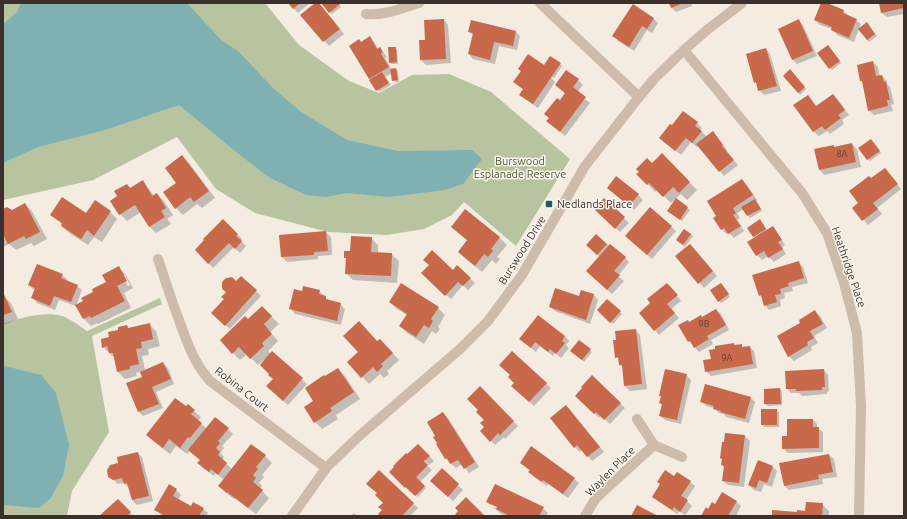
<svg xmlns="http://www.w3.org/2000/svg" width="907" height="519" viewBox="0 0 907 519" font-family="Ubuntu,sans-serif">
  <style>
    .green { fill: #b8c4a0 }
    .water { fill: #7fb0b2 }
    .shadow { fill: #0003; fill-rule: evenodd }
    .building { fill: #c8694b }
    .lines { fill: none; stroke-linecap: round; stroke-linejoin: round }
    .minor { stroke: #cdbbac; stroke-width: 10 }
    .poi-dot { fill: #1f5a5e; stroke: #fbf5ee; stroke-width: 1.5 }
    .labels { text-anchor: middle; dominant-baseline: central; stroke-width: 3; stroke-linejoin: round; paint-order: stroke }
    .number-label { font-size: 9px; fill: #5e3e33 }
    .park-label { font-size: 11px; fill: #4a5a2e; stroke: #fbf5ee }
    .poi-label { font-size: 11px; fill: #3b302b; stroke: #fbf5ee; text-anchor: start }
    .street-label { font-size: 11px; fill: #3b302b; stroke: #fbf5ee }
  </style>
  <rect width="100%" height="100%" fill="#f4ebe1"/>
  <g class="green">
    <polygon points="3,3 265,3 299,45 349,81 379,93 412,75 449,74 491,92 570,159 516,246 464,202 452,215 424,229 387,235 328,232 255,213 216,189 177,137 93,180 3,200"/>
    <path d="M 160,298 L 162,304 L 92,336 L 109,432 L 72,491 L 67,516 L 3,516 L 3,324 C 19,318 45,311 62,316 C 69,318 81,327 87,331 Z"/>
  </g>
  <g class="water">
    <polygon points="21,3 187,3 221,40 238,51 272,87 301,112 347,140 398,151 472,150 482,159 463,184 445,190 389,197 346,193 326,197 306,195 270,178 240,155 179,105 105,130 38,147 3,163 3,24 17,12"/>
    <polygon points="5,366 41,375 56,393 69,445 63,476 50,499 39,508 3,505 3,368"/>
  </g>
  <g class="shadow">
    <polygon points="289,3 310,3 298,13"/>
    <polygon points="316,3 318,3 322,7 344,34 329,46 302,15"/>
    <polygon points="323,3 338,3 341,7 332,14"/>
    <polygon points="670,3 691,3 692,6 676,12 672,8"/>
    <polygon points="822,3 824,3 843,11 848,15 856,20 861,24 854,42 837,35 832,29 820,25 815,20"/>
    <polygon points="882,3 904,3 904,14 887,17 882,13"/>
    <polygon points="634,6 654,19 658,23 652,33 647,30 634,51 618,41 614,36"/>
    <polygon points="444,20 448,25 451,63 426,65 421,60 420,41 426,41"/>
    <polygon points="798,21 803,25 817,56 797,64 793,60"/>
    <polygon points="869,26 877,36 869,42 867,40"/>
    <polygon points="515,31 520,36 517,50 499,46 495,64 473,59 469,54 473,35 469,32"/>
    <polygon points="369,38 374,42 378,49 379,49 384,53 387,57 385,58 392,70 396,69 398,71 399,82 395,82 393,80 392,73 385,77 391,85 379,92 370,79 350,46 361,43"/>
    <polygon points="395,48 397,50 398,64 392,64 390,62"/>
    <polygon points="830,48 841,63 832,70 819,53"/>
    <polygon points="766,49 770,54 781,91 764,95 759,90 758,85 755,82"/>
    <polygon points="873,62 878,67 880,77 882,76 887,81 887,84 890,87 894,104 891,105 893,111 874,115 869,110 863,83 861,81"/>
    <polygon points="560,64 562,66 554,78 551,76 550,76 555,82 538,108 525,99 521,95 524,90 514,82"/>
    <polygon points="790,71 806,89 800,95 798,93"/>
    <polygon points="578,80 583,85 577,92 590,103 565,136 548,121 566,94 556,85"/>
    <polygon points="833,95 838,100 849,115 842,120 844,124 830,134 827,131 819,136 814,132 795,105 808,96 817,107"/>
    <polygon points="697,123 702,128 700,130 707,137 717,137 727,150 726,151 738,165 724,176 699,145 697,147 691,142 681,155 665,142 672,126"/>
    <polygon points="873,142 881,153 870,161 868,159"/>
    <polygon points="852,144 857,149 861,167 824,175 820,170 816,150 833,146 836,148"/>
    <polygon points="662,155 697,190 687,200 681,194 671,203 657,189 655,192 638,174 652,164"/>
    <polygon points="182,156 189,163 215,198 202,208 197,204 183,215 176,208 178,183"/>
    <polygon points="885,169 901,189 877,208 882,214 868,225 854,208 860,203 871,179"/>
    <polygon points="742,180 747,185 757,200 756,201 762,211 750,218 744,209 737,213 740,218 737,220 744,231 734,238 729,233 726,234 722,229 718,216"/>
    <polygon points="142,182 149,189 154,196 157,194 164,201 173,215 167,219 171,224 156,233 149,226 141,212 127,221 120,214 119,197 127,185 131,189"/>
    <polygon points="608,188 638,195 643,200 634,210"/>
    <polygon points="604,199 629,223 620,232 596,209"/>
    <polygon points="677,200 690,210 682,221 671,213"/>
    <polygon points="25,204 32,211 47,239 34,246 31,243 16,250 9,244 3,247 3,210 12,211"/>
    <polygon points="650,208 676,231 652,259 631,240"/>
    <polygon points="465,210 500,238 507,245 497,257 500,259 496,264 492,260 482,272 466,259 459,252 468,241 452,227"/>
    <polygon points="110,212 117,219 102,242 94,237 88,245 69,233 62,226 63,225 51,215 86,215"/>
    <polygon points="223,220 242,239 241,241 246,246 240,253 234,247 213,268 196,250"/>
    <polygon points="762,223 767,230 772,227 777,232 785,245 782,247 786,254 774,262 768,256 762,260 757,255 755,238 753,236"/>
    <polygon points="326,232 331,237 332,255 318,256 318,259 287,262 282,257 280,236"/>
    <polygon points="691,234 693,236 685,247 677,240"/>
    <polygon points="371,238 378,245 378,254 391,254 399,261 397,283 353,280 346,273 347,260 345,257"/>
    <polygon points="607,244 625,258 629,262 618,276 624,281 612,294 592,276 600,257 587,245"/>
    <polygon points="695,250 717,276 704,288 676,256"/>
    <polygon points="799,263 803,267 808,283 792,287 793,291 784,293 785,298 780,300 781,306 769,310 765,305 763,299 760,295"/>
    <polygon points="457,266 475,283 468,290 463,285 451,299 427,278 453,271"/>
    <path d="M 119,268 L 126,275 L 133,288 L 124,293 L 131,308 L 98,324 L 97,323 L 91,326 L 84,319 L 95,292 L 107,282 ZM 122,275 L 125,275 L 130,285 L 128,286 Z"/>
    <polygon points="62,275 67,279 66,281 77,286 82,290 76,306 59,300 55,310 37,303 33,298 35,291 29,285"/>
    <polygon points="236,283 256,291 261,296 230,329 217,318 225,299 227,292"/>
    <polygon points="401,284 438,308 445,315 438,327 440,329 436,334 432,331 424,344 407,333 400,326 407,315 397,309 390,302"/>
    <polygon points="723,286 730,297 721,303 719,301"/>
    <polygon points="671,289 681,301 671,309 679,318 659,335 655,330 652,303"/>
    <polygon points="319,291 330,302 340,304 345,309 341,325 295,314 291,309 302,293"/>
    <polygon points="582,291 594,295 598,300 590,324 555,311 550,307 580,297"/>
    <polygon points="3,296 11,303 18,319 3,325"/>
    <polygon points="607,301 622,314 613,324 598,310"/>
    <polygon points="262,307 279,324 270,332 278,341 268,351 271,354 272,353 307,384 288,405 272,391 274,379 264,360 258,365 247,354 240,360 233,353 248,321"/>
    <polygon points="716,310 721,314 729,330 711,340 713,344 699,352 689,341 689,323 702,318"/>
    <polygon points="815,312 820,316 827,328 814,336 818,343 811,347 812,350 794,361 789,356 802,323"/>
    <polygon points="149,324 156,331 160,346 148,349 149,355 142,356 145,370 163,363 168,368 174,384 156,392 163,408 143,416 139,412 143,378 141,372 136,373 137,376 125,379 118,372 115,358 103,347 110,338 119,331 127,326 129,329"/>
    <polygon points="636,330 640,335 647,389 630,391 625,386 623,368 620,365 620,360 616,357"/>
    <polygon points="565,336 569,341 566,345 569,348 561,358 555,353 553,356 540,346 536,352 525,343"/>
    <polygon points="377,342 387,347 399,360 387,371 389,374 384,378 380,374 369,384 349,362"/>
    <polygon points="734,344 736,346 741,345 744,348 749,347 754,351 757,368 711,376 706,371"/>
    <polygon points="590,350 592,352 584,362 573,353"/>
    <polygon points="338,369 345,376 360,399 336,415 338,419 322,429 315,422 315,401"/>
    <polygon points="824,370 828,375 829,391 827,392 827,394 802,396 799,393 791,393 787,389"/>
    <polygon points="686,375 691,380 681,424 665,420 660,416 662,405 660,403 662,397 660,395"/>
    <polygon points="592,377 625,408 610,424 601,416 599,418 577,396"/>
    <polygon points="546,384 551,388 534,406 517,390"/>
    <polygon points="480,387 518,426 505,439 504,437 495,445 482,431 486,427 485,420 479,410"/>
    <polygon points="780,389 782,392 782,405 768,406 765,404"/>
    <polygon points="751,398 755,402 749,423 726,417 724,414 719,413 714,408 706,406 701,401"/>
    <polygon points="566,406 604,452 592,461 582,450 580,452 575,447"/>
    <polygon points="186,407 194,411 201,417 198,421 207,429 228,429 233,434 222,446 224,448 220,453 224,457 222,460 232,469 265,456 272,463 262,475 264,477 259,483 262,486 260,489 269,498 256,514 235,498 234,499 226,493 219,486 224,480 216,473 214,476 203,468 199,463 201,461 190,451 187,454 176,446 170,454 154,442 147,435"/>
    <polygon points="777,410 779,412 779,427 764,427 762,424"/>
    <polygon points="443,413 448,418 479,467 469,473 462,464 456,468 446,459 437,444"/>
    <polygon points="813,420 817,424 817,428 823,432 823,452 788,453 783,448 788,437"/>
    <polygon points="726,434 745,436 750,441 744,487 728,485 723,481 725,468 722,465 723,460 721,458 725,443"/>
    <polygon points="418,445 434,461 429,465 421,457 420,459 432,470 420,482 426,488 418,497 412,491 410,492 390,472"/>
    <polygon points="137,453 142,457 153,501 137,505 132,500 130,489 124,483 118,484 109,476 120,463"/>
    <polygon points="829,455 834,459 837,477 822,479 823,484 789,490 784,485"/>
    <polygon points="758,461 773,467 777,471 772,487 764,484 761,492 754,490 749,485"/>
    <polygon points="521,463 574,479 579,483 568,498 548,484 547,486 534,477 530,472 530,471"/>
    <polygon points="442,470 463,490 453,501 432,481"/>
    <polygon points="675,478 690,482 695,486 686,500 692,506 685,515 679,511 677,514 658,501 653,497"/>
    <polygon points="176,490 181,495 178,500 191,508 203,509 208,513 206,516 163,516 160,514 155,510"/>
    <polygon points="723,493 737,502 741,506 736,516 702,516 715,506"/>
    <path d="M 487,502 L 543,508 L 548,513 L 546,516 L 507,516 L 501,514 ZM 491,503 L 501,508 L 501,510 L 491,506 Z"/>
    <polygon points="413,503 418,508 410,516 381,516"/>
    <polygon points="123,504 133,516 101,516"/>
    <polygon points="822,504 829,511 829,516 773,516 806,512"/>
    <polygon points="354,513 358,516 350,516"/>
  </g>
  <g class="building">
    <polygon points="288,3 300,3 293,9"/>
    <polygon points="315,3 319,3 340,29 323,42 300,15"/>
    <polygon points="321,3 339,3 340,4 329,13"/>
    <polygon points="669,3 683,3 671,8"/>
    <polygon points="821,3 827,3 844,10 843,13 857,19 849,38 831,30 832,27 814,20"/>
    <polygon points="879,3 904,3 904,8 881,13"/>
    <polygon points="633,4 654,18 647,29 642,26 629,47 612,36"/>
    <polygon points="444,19 446,59 420,60 419,40 425,40 424,20"/>
    <polygon points="799,19 813,51 792,60 778,29"/>
    <polygon points="471,20 516,31 513,46 494,42 490,60 468,54 473,33 468,32"/>
    <polygon points="867,22 875,34 867,40 858,29"/>
    <polygon points="370,36 377,49 380,47 383,52 381,54 389,67 369,79 349,46 359,39 361,42"/>
    <polygon points="828,45 840,61 829,69 817,53"/>
    <polygon points="388,47 396,47 397,62 389,63"/>
    <polygon points="766,48 777,86 758,91 756,82 754,83 746,54"/>
    <polygon points="528,54 544,65 550,56 561,63 533,104 519,95 523,89 513,82 521,71 518,69"/>
    <polygon points="873,61 876,76 882,75 884,82 886,82 890,100 887,100 888,106 868,111 862,81 860,81 857,65"/>
    <polygon points="396,68 398,80 392,81 390,69"/>
    <polygon points="790,69 805,87 798,93 783,76"/>
    <polygon points="566,70 579,79 573,87 586,97 560,132 546,121 549,118 544,114 557,98 560,100 565,93 555,85"/>
    <polygon points="382,72 389,83 376,91 369,80"/>
    <polygon points="833,94 845,110 838,115 841,118 825,130 822,126 813,132 793,105 808,95 816,106"/>
    <polygon points="683,111 698,122 695,126 702,131 692,143 686,138 675,151 659,138 670,124 672,125"/>
    <polygon points="713,131 723,145 722,146 734,160 719,172 696,144"/>
    <polygon points="871,139 880,151 867,160 858,148"/>
    <polygon points="852,143 856,162 819,170 814,149 834,145 834,147"/>
    <polygon points="662,153 690,182 679,193 673,187 663,197 649,183 647,185 636,174 639,172 636,169 647,158 652,163"/>
    <polygon points="182,155 209,191 194,202 190,197 175,209 163,192 176,183 165,168"/>
    <polygon points="885,168 898,184 873,203 878,209 862,221 852,208 858,203 849,191 869,176 871,178"/>
    <polygon points="616,176 639,194 629,206 607,188"/>
    <polygon points="742,179 753,195 733,208 736,213 733,215 741,226 728,234 724,228 721,230 713,218 716,216 707,201"/>
    <polygon points="143,180 152,196 157,193 166,208 161,211 165,217 149,227 135,205 119,215 110,201 117,196 114,191 127,184 130,188"/>
    <polygon points="62,197 86,213 95,200 111,211 94,236 87,230 81,239 61,226 62,223 50,215"/>
    <polygon points="604,198 625,217 615,229 594,209"/>
    <polygon points="676,198 688,207 680,220 667,211"/>
    <polygon points="755,199 761,209 747,216 741,207"/>
    <polygon points="25,203 40,232 26,239 24,236 8,244 4,236 3,236 3,209 7,207 12,210"/>
    <polygon points="650,207 672,226 647,255 625,236"/>
    <polygon points="465,209 500,237 491,249 493,251 488,257 484,254 475,266 458,252 467,240 451,227"/>
    <polygon points="223,219 238,234 236,236 242,241 235,249 229,243 208,264 195,250 204,240 203,239"/>
    <polygon points="760,219 766,229 753,237 747,228"/>
    <polygon points="773,226 782,240 778,242 783,249 768,258 764,251 756,256 747,242"/>
    <polygon points="684,229 691,234 683,245 676,240"/>
    <polygon points="326,231 328,251 314,252 314,255 281,257 279,235"/>
    <polygon points="596,234 607,244 597,255 586,245"/>
    <polygon points="351,236 372,237 371,252 392,253 391,276 345,274 346,258 344,258 344,251 350,251"/>
    <polygon points="610,244 626,257 614,271 620,275 607,290 586,271"/>
    <polygon points="690,244 713,271 698,284 675,256"/>
    <polygon points="432,250 453,270 457,265 471,278 463,286 458,282 445,296 421,273 429,265 423,260"/>
    <polygon points="799,261 804,278 788,283 789,286 780,289 781,294 775,295 777,302 764,306 761,295 759,296 752,275"/>
    <polygon points="37,264 63,274 61,278 78,285 71,302 54,296 50,306 31,298 35,288 28,285"/>
    <polygon points="119,266 127,281 117,286 125,301 91,318 90,316 83,319 75,305 83,301 81,298 93,292 92,289 106,282 102,275"/>
    <polygon points="241,276 257,290 225,326 211,313 224,299 221,297 226,292 222,289 222,282 226,278 232,277 236,281"/>
    <polygon points="401,283 439,307 431,319 433,321 429,328 424,325 416,337 399,326 407,314 389,302"/>
    <polygon points="667,283 678,295 667,304 675,313 654,331 639,313 650,303 647,299"/>
    <polygon points="721,283 729,294 718,302 710,290"/>
    <polygon points="303,286 320,290 319,294 326,296 326,299 341,303 337,321 289,309 294,289 302,291"/>
    <polygon points="555,288 579,296 581,290 594,294 586,320 549,307"/>
    <polygon points="3,292 12,312 3,315"/>
    <polygon points="607,299 621,311 610,323 597,310"/>
    <polygon points="262,306 272,316 264,324 272,334 262,343 264,346 250,359 239,347 232,354 220,340 245,316 248,319"/>
    <polygon points="716,309 726,325 707,336 709,339 694,348 690,341 688,342 678,325 688,320 689,322 701,315 702,317"/>
    <polygon points="815,310 823,324 810,331 814,338 807,342 808,345 788,357 777,336 800,323 799,320"/>
    <polygon points="538,315 565,336 562,341 565,343 556,354 550,349 548,352 535,342 531,348 519,339"/>
    <polygon points="359,321 377,341 380,339 393,353 381,364 383,366 377,372 373,367 361,378 347,362 358,352 343,336"/>
    <polygon points="150,323 153,339 141,342 142,348 136,349 139,364 130,366 130,369 117,372 113,353 109,353 107,346 102,348 101,339 109,337 108,332 118,330 118,327 127,325 128,328"/>
    <polygon points="636,329 642,384 624,386 622,365 619,365 618,357 615,358 613,340 616,340 615,331"/>
    <polygon points="579,340 591,349 582,360 570,351"/>
    <polygon points="734,343 734,345 742,344 742,347 750,346 753,364 705,372 703,360 711,359 709,350 715,349 715,346"/>
    <polygon points="272,351 303,378 283,401 266,386 273,379 268,375 269,374 260,365"/>
    <polygon points="512,351 547,383 529,402 511,386 514,383 508,377 510,375 499,365"/>
    <polygon points="163,362 171,379 152,387 159,404 138,412 126,383 142,377 140,372"/>
    <polygon points="338,368 354,392 330,408 332,411 314,423 304,407 313,401 305,388 324,375 325,376"/>
    <polygon points="665,369 687,374 677,420 659,416 662,404 659,403 661,396 659,396"/>
    <polygon points="824,369 825,387 822,387 822,390 796,391 796,389 786,389 785,371"/>
    <polygon points="592,375 621,403 604,420 596,412 594,414 575,396 582,388 581,387"/>
    <polygon points="705,384 751,397 745,419 720,412 721,411 713,409 714,406 700,402"/>
    <polygon points="480,386 514,421 500,435 498,433 490,442 480,431 484,427 480,423 484,420 476,412 478,410 467,399"/>
    <polygon points="780,388 781,404 764,404 764,389"/>
    <polygon points="175,398 186,406 188,404 195,410 191,414 202,423 190,438 188,437 180,448 169,439 163,448 146,435"/>
    <polygon points="566,405 600,447 587,457 577,445 574,448 550,418"/>
    <rect x="761" y="409" width="16" height="16"/>
    <polygon points="443,412 475,462 464,469 458,460 450,464 447,458 445,459 436,444 437,443 433,437 435,436 427,422"/>
    <polygon points="215,417 229,428 218,441 220,443 216,448 220,452 218,455 227,463 218,475 211,469 209,472 197,463 200,460 188,450"/>
    <polygon points="787,419 813,419 813,427 819,427 819,448 782,449 782,436 787,436"/>
    <polygon points="725,433 745,435 739,483 722,481 724,466 721,465 722,459 720,458 722,442 724,442"/>
    <polygon points="251,444 266,455 256,467 258,469 253,475 256,478 253,482 263,490 248,508 227,492 227,493 218,486"/>
    <polygon points="418,444 430,456 424,461 428,465 416,477 425,486 415,496 406,487 405,488 389,472 394,467 393,466 406,453 407,454"/>
    <polygon points="531,446 575,478 563,494 543,480 542,482 528,472 530,470 520,463"/>
    <polygon points="138,452 149,496 132,500 127,483 124,484 122,478 113,480 108,477 107,470 110,465 118,463 117,457"/>
    <polygon points="829,454 833,472 818,475 819,479 784,486 779,463"/>
    <polygon points="758,460 773,466 767,483 759,480 756,488 748,485"/>
    <polygon points="442,468 459,484 448,497 430,481"/>
    <polygon points="379,470 414,503 402,516 380,516 378,514 382,510 378,507 383,503 375,495 377,493 366,484"/>
    <polygon points="665,470 674,476 677,472 691,481 681,496 688,500 680,512 674,507 672,510 652,497 660,484 657,482"/>
    <polygon points="169,484 177,489 173,496 191,506 193,502 204,508 199,516 162,516 162,514 154,510"/>
    <polygon points="495,484 544,507 539,516 515,516 514,515 513,516 510,516 496,509 497,507 486,502"/>
    <polygon points="722,492 737,501 728,516 701,516 706,507 708,509 712,502 715,504"/>
    <polygon points="466,497 485,516 454,516 458,511 455,508"/>
    <polygon points="118,499 131,512 127,516 99,516"/>
    <polygon points="806,502 823,503 822,516 772,516 772,510 797,512 797,510 805,511"/>
    <polygon points="637,505 658,516 631,516"/>
  </g>
  <g class="lines">
    <g class="minor">
      <polyline points="540,3 639,97"/>
      <path d="M 366,14 C 384,16 402,8 419,3"/>
      <polyline points="684,50 802,193 827,233 844,283 857,333 861,406 859,516"/>
      <path d="M 158,259 C 164,277 170,295 176,312 C 186,338 191,359 210,381 L 326,468"/>
      <polyline points="654,445 682,457"/>
      <polyline points="292,516 326,468 358,437 460,349 488,321 522,275 585,166 639,97 654,79 684,50 707,30 742,3"/>
      <polyline points="585,516 596,498 654,445 637,419"/>
    </g>
  </g>
  <rect class="poi-dot" x="545" y="200" width="8" height="8" rx="2"/>
  <g class="labels">
    <g class="number-label">
      <text x="842" y="154">8A</text>
      <text x="704" y="324">9B</text>
      <text x="727" y="358">9A</text>
    </g>
    <g class="park-label">
      <text x="520" y="161">Burswood<tspan x="520" dy="13">Esplanade Reserve</tspan></text>
    </g>
    <g class="poi-label">
      <text x="557" y="204">Nedlands Place</text>
    </g>
    <g class="street-label">
      <text transform="translate(522 250) rotate(-58)">Burswood Drive</text>
      <text transform="translate(849 267) rotate(71)">Heathridge Place</text>
      <text transform="translate(242 389) rotate(38)">Robina Court</text>
      <text transform="translate(610 471) rotate(-45)">Waylen Place</text>
    </g>
  </g>
  <rect width="907" height="519" fill="none" stroke="#3b302b" stroke-width="8"/>
</svg>
